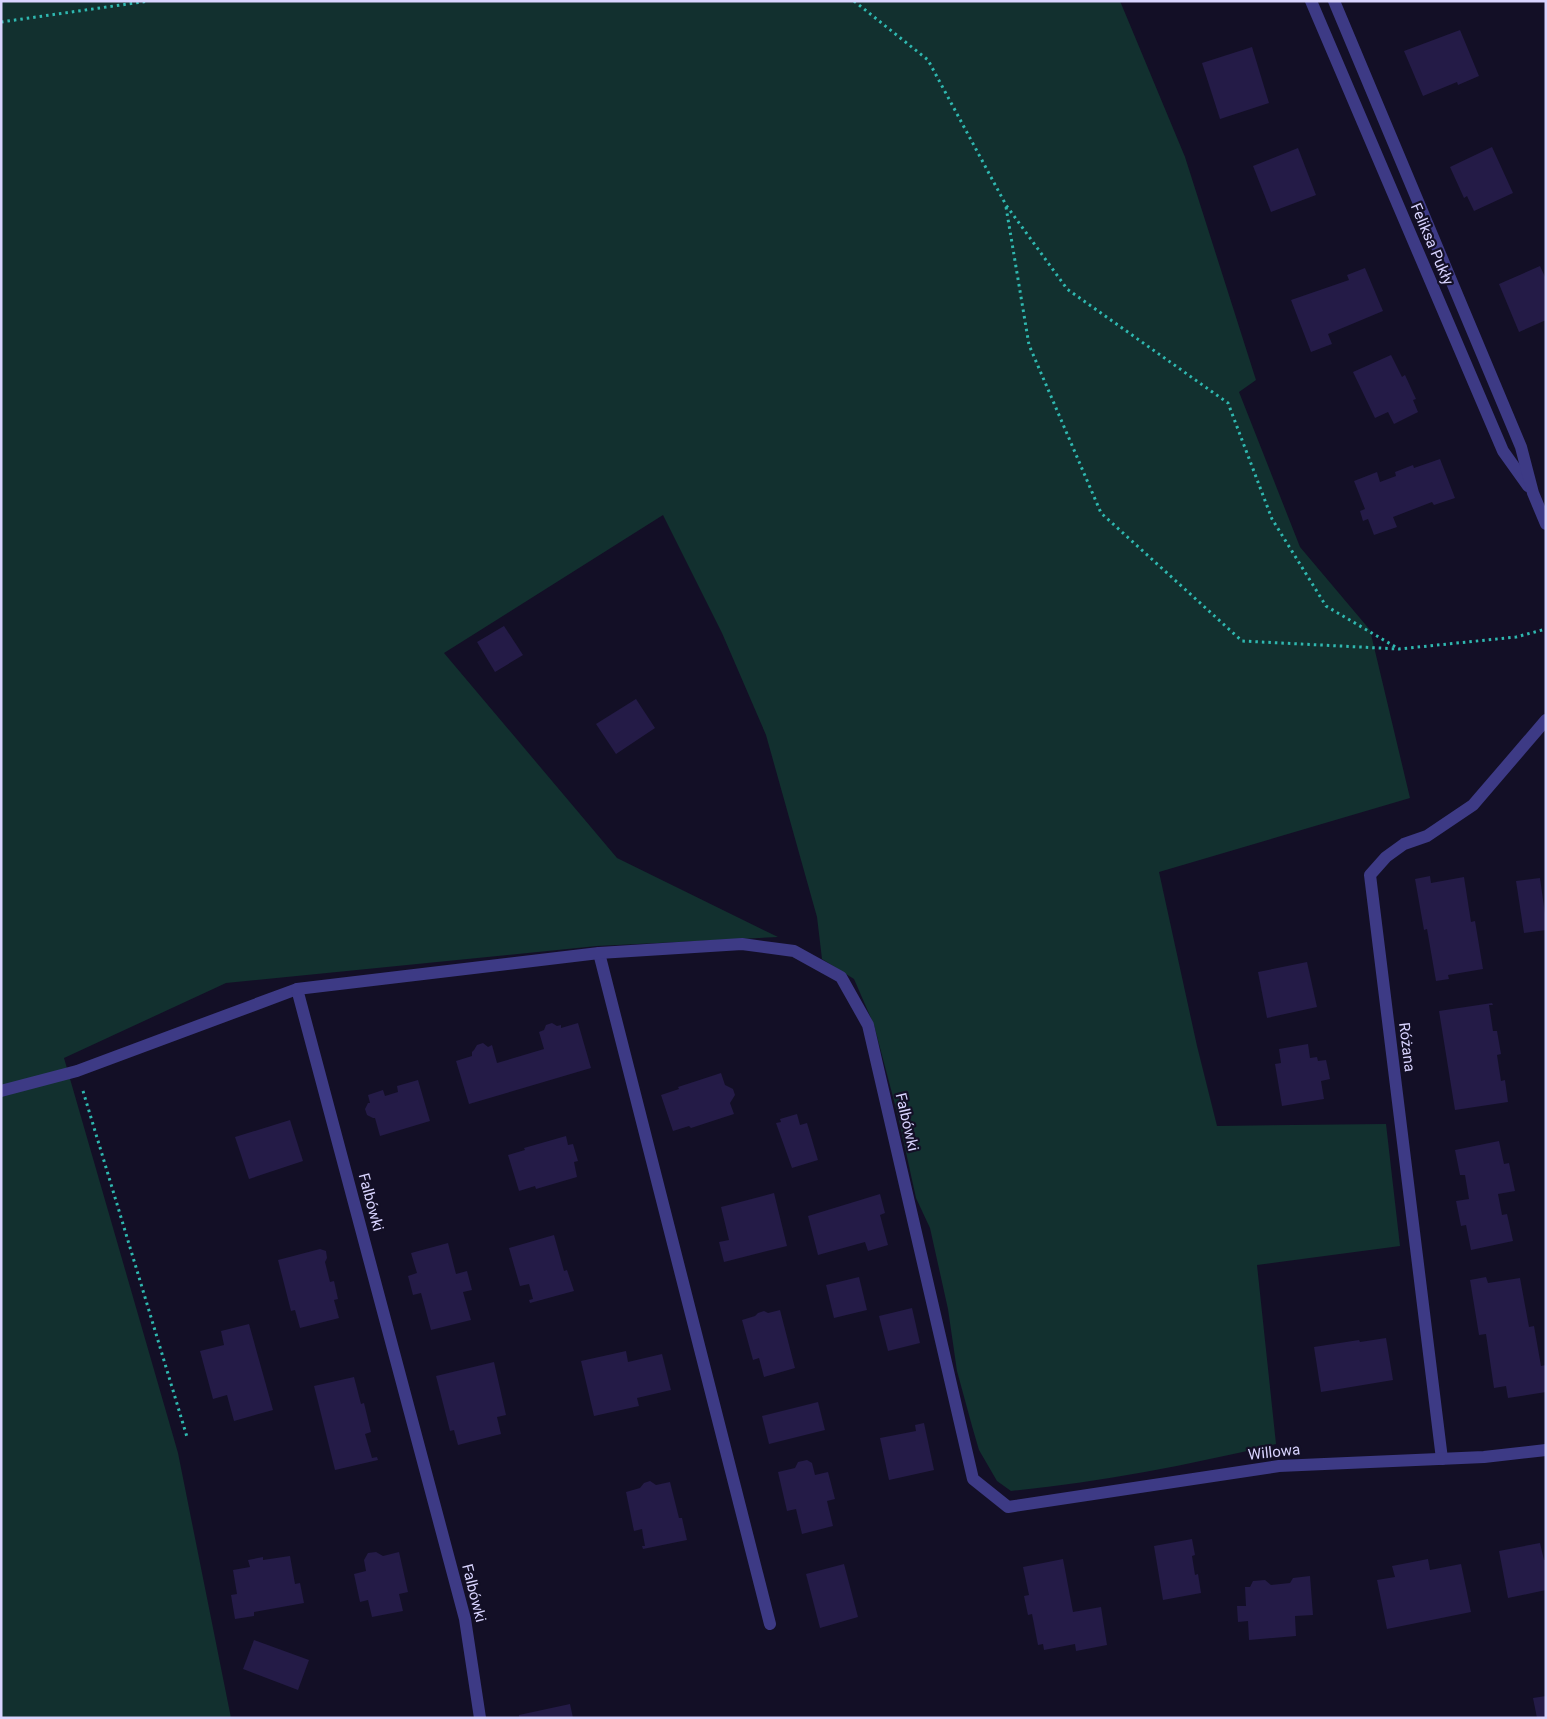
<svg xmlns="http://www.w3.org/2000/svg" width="1547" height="1719" viewBox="0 0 1547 1719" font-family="Roboto,sans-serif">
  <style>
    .green { fill: #12302f }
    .building { fill: #241b47 }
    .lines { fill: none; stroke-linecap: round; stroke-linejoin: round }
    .path { stroke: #2fb8b0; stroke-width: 3; stroke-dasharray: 2.5 4; stroke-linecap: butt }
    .street { stroke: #3d3a85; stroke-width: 12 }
    .labels { text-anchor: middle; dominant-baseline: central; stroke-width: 4.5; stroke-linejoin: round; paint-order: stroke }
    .street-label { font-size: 15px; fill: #d9d4ff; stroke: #130f26 }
  </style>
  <rect width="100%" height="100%" fill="#130f26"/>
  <path class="green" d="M 1,1 L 1120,1 L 1185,157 L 1256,380 L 1239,392 L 1300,547 L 1370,630 L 1410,798 L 1159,872 L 1197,1046 L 1217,1126 L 1386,1124 L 1400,1246 L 1257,1265 L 1276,1444 C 1189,1465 1100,1482 1011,1491 L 997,1481 L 979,1450 L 972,1426 L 957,1371 L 948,1309 L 930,1228 L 916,1198 L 898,1116 L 874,1025 L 854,979 L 822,959 L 817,917 L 766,735 L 722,633 L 663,515 L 444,653 L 617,858 L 778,937 L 597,946 L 226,983 L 64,1058 L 178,1453 L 231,1718 L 1,1718 Z"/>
  <g class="building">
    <polygon points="1460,30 1479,76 1458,85 1457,82 1423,96 1404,51"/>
    <polygon points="1252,47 1269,103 1220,119 1202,63"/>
    <polygon points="1492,147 1513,193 1474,211 1467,196 1464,198 1450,167"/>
    <polygon points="1298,148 1316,195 1271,212 1253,166"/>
    <polygon points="1540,266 1546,279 1546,320 1519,332 1499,284"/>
    <polygon points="1365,268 1383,311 1328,334 1332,344 1311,352 1291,300 1349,280 1347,275"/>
    <polygon points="1391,355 1402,377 1405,375 1416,399 1413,400 1418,412 1394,424 1388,412 1375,418 1353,372"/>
    <polygon points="1440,459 1455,498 1434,505 1432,502 1393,517 1397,527 1374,535 1368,519 1363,521 1360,511 1365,509 1354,481 1377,472 1380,482 1396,476 1395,472 1413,465 1414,468"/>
    <polygon points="504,626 523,655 495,672 477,642"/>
    <polygon points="636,699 655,728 616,754 596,724"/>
    <polygon points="1430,876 1431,883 1464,877 1471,922 1475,921 1483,969 1448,975 1449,979 1436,981 1427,929 1424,930 1415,879"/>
    <polygon points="1540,878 1545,914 1546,930 1524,933 1516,881"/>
    <polygon points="1307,962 1317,1007 1267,1018 1258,972"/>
    <polygon points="1492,1003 1493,1005 1489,1005 1493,1031 1497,1031 1501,1054 1497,1055 1501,1081 1505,1080 1508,1102 1455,1110 1439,1011"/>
    <polygon points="552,1023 557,1026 561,1025 561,1028 578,1023 591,1068 469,1104 456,1061 472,1056 472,1052 474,1050 477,1045 483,1043 488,1047 492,1045 497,1063 544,1049 539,1032 544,1030 546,1025"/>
    <polygon points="1308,1044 1310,1058 1317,1057 1318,1061 1326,1060 1330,1079 1321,1081 1324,1099 1282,1106 1275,1064 1281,1063 1279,1049"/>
    <polygon points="721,1073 725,1085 733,1089 735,1095 730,1103 734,1114 691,1128 689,1126 673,1131 661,1095 679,1089 678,1087"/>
    <polygon points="418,1080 430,1121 380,1136 375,1118 373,1118 367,1115 365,1109 368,1103 370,1103 368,1095 383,1090 385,1096 398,1092 397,1086"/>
    <polygon points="797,1114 800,1125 807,1123 818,1160 792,1168 776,1123 781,1122 780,1119"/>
    <polygon points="290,1120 303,1161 249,1179 235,1137"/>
    <polygon points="566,1136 568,1145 573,1144 578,1161 574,1162 577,1177 536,1189 535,1186 519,1191 508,1155 525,1150 524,1148"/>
    <polygon points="1499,1141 1504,1164 1509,1163 1515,1191 1498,1194 1502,1215 1507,1214 1513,1241 1471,1250 1466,1225 1461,1226 1456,1201 1469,1199 1465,1175 1460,1175 1455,1150"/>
    <polygon points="774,1193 787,1246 724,1262 719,1242 729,1240 721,1207"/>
    <polygon points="880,1194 885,1213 880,1215 888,1245 868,1251 865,1242 818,1255 808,1216"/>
    <polygon points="554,1235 564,1271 567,1270 574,1291 530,1303 529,1300 533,1299 529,1284 520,1286 509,1248"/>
    <polygon points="448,1243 456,1274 467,1271 472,1290 463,1292 471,1320 431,1330 421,1293 413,1295 408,1276 417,1273 411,1253"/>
    <polygon points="320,1249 326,1251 327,1258 325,1262 330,1282 334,1281 338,1299 334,1300 339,1318 300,1328 295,1310 291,1311 278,1260"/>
    <polygon points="859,1277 867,1310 834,1318 826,1285"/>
    <polygon points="1486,1277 1488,1283 1520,1278 1529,1327 1534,1326 1541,1366 1546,1365 1546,1392 1508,1398 1506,1386 1494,1388 1486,1334 1479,1335 1470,1280"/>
    <polygon points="912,1308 920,1343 888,1351 879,1316"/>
    <polygon points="780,1310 795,1368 764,1377 759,1358 753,1360 742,1320 755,1316 758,1313 764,1311 768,1313"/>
    <polygon points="249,1324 273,1410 234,1421 227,1395 213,1399 200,1351 224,1345 221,1331"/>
    <polygon points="1386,1338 1393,1380 1321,1392 1314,1347 1359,1340 1360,1342"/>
    <polygon points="626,1351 628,1362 662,1354 671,1390 637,1398 639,1406 594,1416 581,1361"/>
    <polygon points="494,1362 506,1415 497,1417 501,1434 458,1445 454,1430 450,1431 436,1376"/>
    <polygon points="354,1377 361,1404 364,1403 371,1432 365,1434 372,1458 377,1457 378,1460 335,1470 314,1386"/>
    <polygon points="818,1402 825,1430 769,1444 762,1416"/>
    <polygon points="924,1423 934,1470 889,1480 880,1438 916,1431 915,1425"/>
    <polygon points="807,1460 812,1463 815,1475 828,1472 835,1499 827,1501 833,1526 802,1534 796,1509 787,1511 778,1472 795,1468 798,1462"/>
    <polygon points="650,1481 656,1485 670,1482 679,1518 682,1518 687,1540 643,1549 642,1546 645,1546 642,1529 634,1531 626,1492 640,1488 644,1483"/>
    <polygon points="1192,1539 1195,1555 1192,1556 1195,1575 1198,1574 1201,1593 1163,1600 1154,1546"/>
    <polygon points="1540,1543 1544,1560 1546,1560 1546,1590 1508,1598 1499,1551"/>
    <polygon points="376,1552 383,1556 399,1552 408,1592 399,1594 403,1611 372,1617 368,1600 360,1602 354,1574 366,1571 364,1560 368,1553"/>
    <polygon points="290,1556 295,1584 300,1583 304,1603 254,1612 254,1616 235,1619 231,1595 237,1594 233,1570 250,1567 248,1560 263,1557 263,1560"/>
    <polygon points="1063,1559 1073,1612 1101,1607 1107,1645 1076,1651 1075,1644 1044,1650 1043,1644 1038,1645 1032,1614 1028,1615 1024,1596 1029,1595 1023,1567"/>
    <polygon points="1428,1559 1430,1570 1461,1564 1471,1612 1387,1629 1377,1580 1395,1577 1392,1566"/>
    <polygon points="844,1564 858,1617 820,1628 806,1574"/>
    <polygon points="1310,1576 1313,1615 1295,1616 1296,1636 1249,1640 1248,1621 1238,1622 1237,1606 1246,1606 1245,1587 1250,1587 1253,1581 1265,1580 1271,1585 1290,1583 1293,1578"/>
    <polygon points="254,1640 309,1660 298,1690 243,1669"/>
    <polygon points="1546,1696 1546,1718 1537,1718 1533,1698"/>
    <polygon points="570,1704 573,1718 519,1718 519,1715"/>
  </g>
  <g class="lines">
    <g class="path">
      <polyline points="854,1 928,60 1006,205 1067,289 1228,403 1272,519 1326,606 1399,649"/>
      <polyline points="1,22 149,1"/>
      <polyline points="1006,207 1029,345 1101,513 1242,641 1399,649 1516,637 1546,629"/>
      <polyline points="83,1091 187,1437"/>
    </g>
    <g class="street">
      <polyline points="1311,1 1503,451 1528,486"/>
      <polyline points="1334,1 1521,447 1533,493 1546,524"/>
      <polyline points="599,953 770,1624"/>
      <polyline points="1,1091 77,1071 297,989"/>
      <polyline points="1442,1459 1370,875 1386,857 1404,844 1427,836 1473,805 1546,720"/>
      <polyline points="480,1718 465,1619 297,989 599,953 742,944 794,951 841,977 868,1025 973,1479 1008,1507 1279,1466 1484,1457 1546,1450"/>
    </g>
  </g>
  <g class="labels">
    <g class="street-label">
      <text transform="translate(1432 244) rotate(67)">Feliksa Pukły</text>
      <text transform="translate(1407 1047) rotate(83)">Różana</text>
      <text transform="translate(907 1122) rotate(77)">Falbówki</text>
      <text transform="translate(371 1202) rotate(75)">Falbówki</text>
      <text transform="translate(1274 1452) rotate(-6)">Willowa</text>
      <text transform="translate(474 1593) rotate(76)">Falbówki</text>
    </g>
  </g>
  <rect width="1547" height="1719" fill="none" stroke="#d9d4ff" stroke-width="5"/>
</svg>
